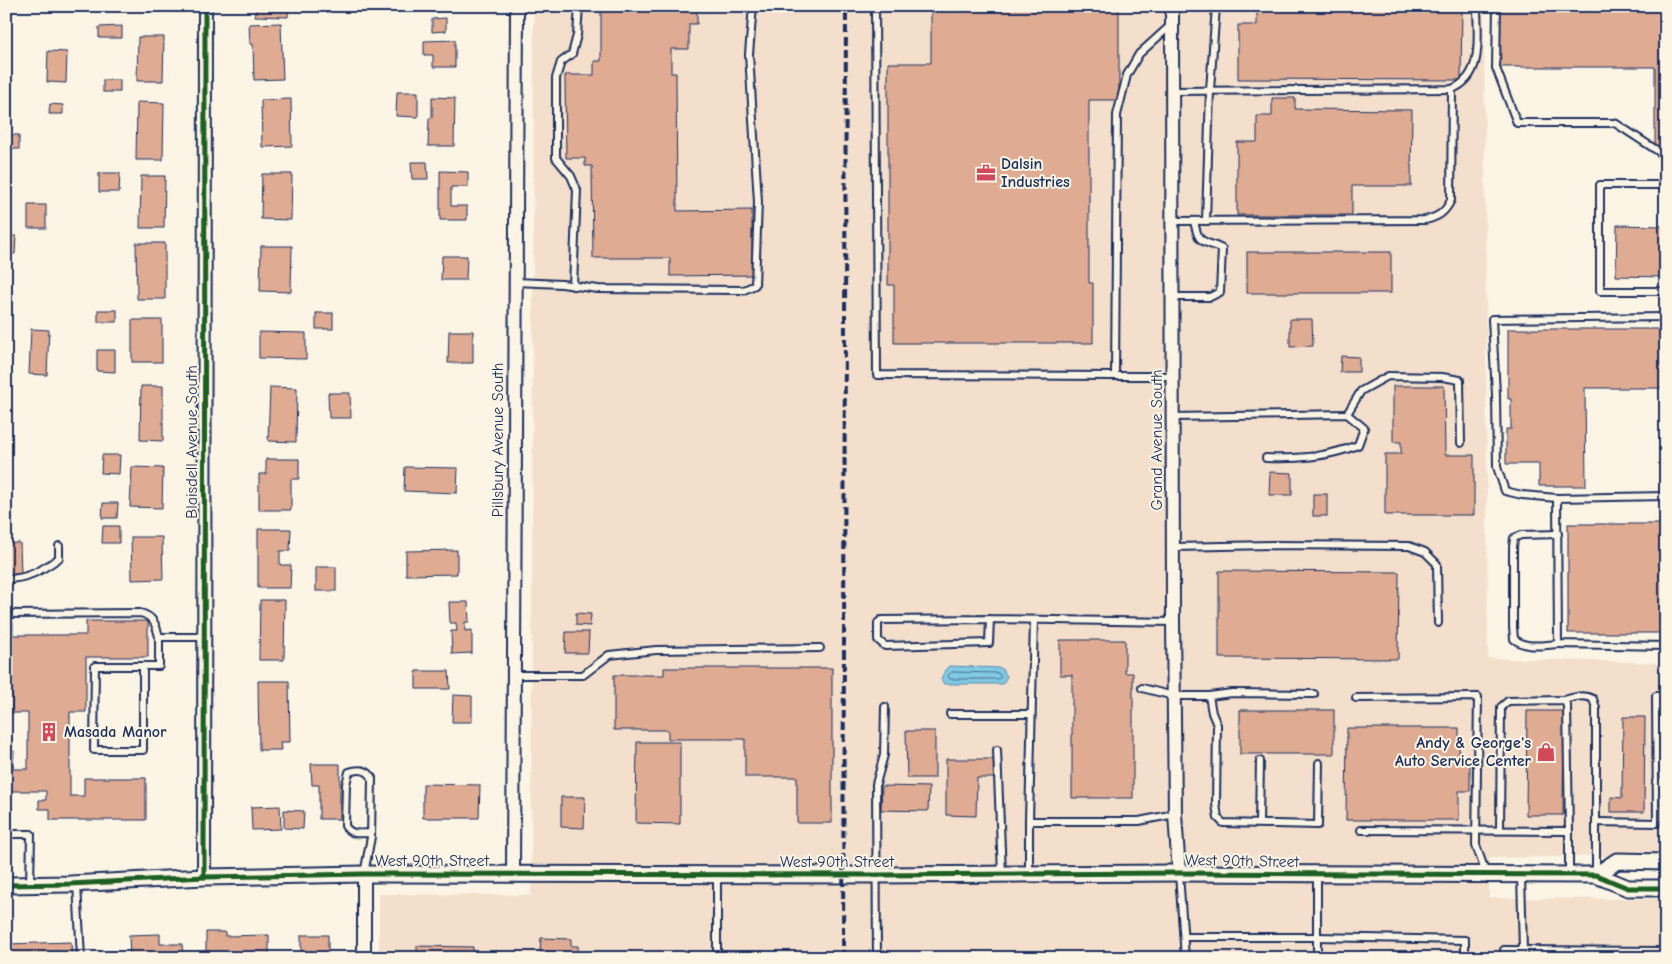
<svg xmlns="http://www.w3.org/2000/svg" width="1672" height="964" viewBox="0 0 1672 964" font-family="'Comic Neue',sans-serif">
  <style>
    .built { fill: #f3dfcc }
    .water { fill: #81c9e2; stroke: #588bad }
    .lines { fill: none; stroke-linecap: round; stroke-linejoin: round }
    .shore { stroke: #446d93; stroke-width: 1 }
    .building { fill: #dfab93; stroke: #1b2f5e }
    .service-casing { stroke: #1b2f5e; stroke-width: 10 }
    .minor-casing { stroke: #1b2f5e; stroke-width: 16 }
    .tertiary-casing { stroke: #1b2f5e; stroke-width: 19 }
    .service { stroke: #fcf5e5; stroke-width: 6 }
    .minor { stroke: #fcf5e5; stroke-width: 12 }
    .tertiary { stroke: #fcf5e5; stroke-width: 15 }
    .rail { stroke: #1b2f5e; stroke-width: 4; stroke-dasharray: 8 4; stroke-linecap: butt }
    .cycleway-casing { stroke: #fcf5e5; stroke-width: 8 }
    .cycleway { stroke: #1b5e20; stroke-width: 5 }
    .labels { text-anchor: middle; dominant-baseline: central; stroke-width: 4; stroke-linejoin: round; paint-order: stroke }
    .poi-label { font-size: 16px; font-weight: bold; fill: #1b2f5e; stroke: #fcf5e5; text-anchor: start }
    .street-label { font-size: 16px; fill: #1b2f5e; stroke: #fcf5e5 }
  </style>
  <rect width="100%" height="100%" fill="#fcf5e5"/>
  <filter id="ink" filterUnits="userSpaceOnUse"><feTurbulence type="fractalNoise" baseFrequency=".02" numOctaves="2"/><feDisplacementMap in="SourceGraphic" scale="10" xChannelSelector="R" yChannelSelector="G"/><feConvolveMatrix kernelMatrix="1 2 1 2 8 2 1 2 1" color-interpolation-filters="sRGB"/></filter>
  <g filter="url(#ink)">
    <polygon class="built" points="534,6 1484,6 1488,658 1666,663 1666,855 1489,858 1489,898 1666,899 1666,958 379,958 379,894 531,895"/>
    <polygon class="water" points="949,666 1001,668 1007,676 1003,684 944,684 941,679 945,670"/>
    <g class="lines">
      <polygon class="shore" points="952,672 998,673 1001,677 998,679 950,679 948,676"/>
    </g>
    <g class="building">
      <polygon points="256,6 289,6 288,17 255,16"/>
      <polygon points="601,6 697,6 697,24 689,24 689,49 671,49 671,73 676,73 677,211 752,210 752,275 670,276 670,258 593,258 592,166 585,166 585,158 566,158 565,75 594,75 594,61 601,61"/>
      <polygon points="931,6 1119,6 1119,100 1089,100 1089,283 1093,283 1093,343 894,343 894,285 888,285 888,63 931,63"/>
      <polygon points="1287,6 1462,6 1461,80 1238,79 1238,25 1257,25 1257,7 1287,8"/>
      <polygon points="1499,6 1666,6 1666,147 1655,147 1655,67 1498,67"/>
      <polygon points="446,18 446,31 432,32 432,19"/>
      <polygon points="281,23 283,79 254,80 253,44 250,44 249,24"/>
      <polygon points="122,26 122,38 99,38 99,27"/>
      <polygon points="138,37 164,37 163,81 137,81"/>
      <polygon points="455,40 455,67 433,67 433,55 424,55 424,41"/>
      <polygon points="48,51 67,52 66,83 47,82"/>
      <rect x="103" y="80" width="17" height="12"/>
      <polygon points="397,92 418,92 418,117 396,116"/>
      <polygon points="432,97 455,98 454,146 428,146 429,118 432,118"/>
      <polygon points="1272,98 1295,98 1295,109 1412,110 1411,186 1352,186 1352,215 1237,215 1237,142 1257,142 1257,116 1272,116"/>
      <polygon points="291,99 292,146 262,147 261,100"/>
      <polygon points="137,102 164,103 163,160 136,160"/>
      <polygon points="50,104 63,105 63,114 49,114"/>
      <rect x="6" y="135" width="13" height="14"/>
      <polygon points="411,162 427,162 428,179 412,179"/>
      <polygon points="440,171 468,172 468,187 451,187 451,206 467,206 467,220 440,220"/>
      <polygon points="99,173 120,173 119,192 99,192"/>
      <polygon points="262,174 292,174 291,220 261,219"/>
      <polygon points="141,176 165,176 164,228 140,228"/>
      <rect x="28" y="205" width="18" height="23"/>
      <polygon points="1665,217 1666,277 1616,276 1617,225 1664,226"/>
      <polygon points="6,236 16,236 15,254 6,254"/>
      <polygon points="136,243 165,243 165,299 137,299"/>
      <polygon points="261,246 292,246 291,292 260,291"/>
      <rect x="1247" y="252" width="144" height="41"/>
      <polygon points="442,256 467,256 466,280 441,280"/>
      <rect x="98" y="310" width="19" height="12"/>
      <rect x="316" y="313" width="17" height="16"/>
      <polygon points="1290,319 1312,319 1313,346 1290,347"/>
      <rect x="132" y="320" width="30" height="42"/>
      <polygon points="31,329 49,330 47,375 29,374"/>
      <polygon points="1508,329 1666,329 1666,388 1585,388 1586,486 1539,486 1539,464 1506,464 1506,429 1511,429 1511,399 1508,399"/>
      <polygon points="449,331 473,331 473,363 448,363"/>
      <polygon points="259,332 306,333 306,359 259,358"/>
      <polygon points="97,350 115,350 115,372 97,371"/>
      <polygon points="1341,356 1359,357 1359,372 1340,372"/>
      <polygon points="141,386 163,386 163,441 140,440"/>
      <polygon points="1393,386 1444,386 1445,455 1474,455 1474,515 1385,515 1385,454 1401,454 1401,442 1393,442"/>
      <polygon points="270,387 297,388 296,442 268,441"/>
      <polygon points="328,393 350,393 351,418 329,418"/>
      <polygon points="102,455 120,455 119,474 101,473"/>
      <polygon points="266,459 299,459 299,479 291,479 291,510 259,510 259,474 266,474"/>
      <polygon points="132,467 163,468 162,508 130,507"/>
      <polygon points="405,467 458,468 457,493 404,491"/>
      <polygon points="1270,472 1292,473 1292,495 1269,495"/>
      <rect x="1313" y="494" width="14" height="22"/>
      <polygon points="103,503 118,503 117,518 102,518"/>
      <rect x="1568" y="524" width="98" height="109"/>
      <polygon points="103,526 119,526 119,543 102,543"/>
      <polygon points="258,529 291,529 290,551 280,551 280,565 291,565 290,588 258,588"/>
      <polygon points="131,537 162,537 163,579 132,580"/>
      <polygon points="6,543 20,543 21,574 6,574"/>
      <polygon points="457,550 457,574 406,575 406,551"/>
      <rect x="316" y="567" width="20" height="24"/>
      <polygon points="1219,571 1399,572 1398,659 1219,658"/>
      <polygon points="260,600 285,600 284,660 259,660"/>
      <polygon points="449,602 468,602 469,622 465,622 465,631 472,630 472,653 452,654 451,631 457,631 456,623 450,623"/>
      <polygon points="576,613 591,614 590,626 576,625"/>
      <polygon points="86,621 148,621 148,657 86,657 86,712 70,712 70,796 84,796 84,778 146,778 146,820 50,820 50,809 39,809 39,800 46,800 46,791 6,791 6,751 14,751 13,769 28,769 28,713 12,713 12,657 6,657 6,622 13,622 13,635 86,635"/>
      <polygon points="566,632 589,632 588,653 565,653"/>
      <polygon points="1060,640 1125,640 1125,673 1133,673 1133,798 1072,798 1072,675 1060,675"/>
      <polygon points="664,668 832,668 832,823 797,823 797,777 745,777 745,739 668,739 668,730 614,730 614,675 664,675"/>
      <polygon points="416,671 449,671 450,689 416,689"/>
      <polygon points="258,681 289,681 290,742 280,742 281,750 259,750"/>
      <polygon points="453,695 472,696 472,722 452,722"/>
      <rect x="1240" y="710" width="94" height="44"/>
      <polygon points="1527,711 1564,711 1563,815 1526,815"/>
      <polygon points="1623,717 1645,717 1644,812 1611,812 1611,797 1622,798"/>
      <polygon points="1347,728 1459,728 1459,761 1470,761 1470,791 1459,791 1459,820 1346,820"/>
      <polygon points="1665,729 1666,729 1666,772 1664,772"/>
      <polygon points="906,731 935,731 935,778 907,778"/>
      <polygon points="637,742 680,742 680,824 636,823"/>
      <polygon points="946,759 994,759 994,778 977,778 976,816 946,815"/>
      <polygon points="311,764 340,764 340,819 319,819 319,785 312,785"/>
      <polygon points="423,784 480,785 479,818 423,818"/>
      <polygon points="882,786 929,787 928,811 881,810"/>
      <polygon points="561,797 585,797 584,828 561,827"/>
      <polygon points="280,806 281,829 252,830 251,807"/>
      <polygon points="284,810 304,811 303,829 284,828"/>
      <polygon points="206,932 225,932 225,936 269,935 269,956 206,957"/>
      <polygon points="160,934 160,944 182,944 183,958 130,958 129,935"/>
      <polygon points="301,935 328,935 328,958 308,958 308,954 301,954"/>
      <polygon points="541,938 571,939 571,946 578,946 578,958 560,958 560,952 540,952"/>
      <polygon points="71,942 72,958 6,958 6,944"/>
      <polygon points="417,946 473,947 473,958 417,958"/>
    </g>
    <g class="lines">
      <g class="service-casing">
        <g id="service">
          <polyline points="875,6 877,375 1115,376"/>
          <polyline points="1497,6 1496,68 1517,123 1615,123 1661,153 1666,154"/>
          <polyline points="1171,25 1139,54 1127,75 1117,115 1115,376 1173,376"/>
          <path d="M 1172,91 L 1452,89 C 1485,76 1477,35 1477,6"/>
          <polyline points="1666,185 1600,185 1600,291 1666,291"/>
          <path d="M 1173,221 L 1425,220 C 1438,217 1445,213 1451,200 L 1452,89"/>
          <polyline points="1206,221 1210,90 1216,6"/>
          <polyline points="515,282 562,284 598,289 744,290 755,285 758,202 749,54 753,6"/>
          <polyline points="573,286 577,190 571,176 556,158 556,78 561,62 572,54 577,35 579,6"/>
          <path d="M 1173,297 L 1210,297 L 1220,292 L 1222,249 C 1202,239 1199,246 1194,221"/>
          <polyline points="1347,414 1361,391 1388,376 1442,377 1460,380 1461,443"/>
          <path d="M 1173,417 L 1347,414 L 1364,428 L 1358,445 C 1327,457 1299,459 1266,458"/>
          <polyline points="1666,496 1557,498 1558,644 1666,646"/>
          <polyline points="1557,498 1522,495 1505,491 1497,467 1496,395 1492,319 1666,317"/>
          <path d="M 1558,534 L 1521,535 L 1514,538 L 1513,547 L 1513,627 L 1514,639 C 1527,649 1543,645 1558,644"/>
          <polyline points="1174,547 1272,545 1409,546 1425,552 1437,564 1438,623"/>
          <path d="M 6,579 C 28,579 42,570 59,558 L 59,546"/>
          <path d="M 6,614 L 140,613 C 153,616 156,624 159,637"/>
          <polyline points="990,619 989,643 885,646 878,640 878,623 881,620 990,619 1173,622"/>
          <polyline points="143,666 143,750 94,750 95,666 159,666 159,637 204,637"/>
          <polyline points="514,675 583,675 609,655 656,650 820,648"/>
          <polyline points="1142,688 1174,696 1209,696"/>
          <polyline points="1314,694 1232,693 1209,696 1212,713 1217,725 1216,804 1218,818 1223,823 1318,825 1319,763"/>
          <polyline points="1356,698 1478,697 1476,845 1486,874"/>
          <path d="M 1564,700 C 1575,697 1583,694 1593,699 L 1596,708 L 1596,822"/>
          <polyline points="950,714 1031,714"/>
          <polyline points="997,750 1002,874"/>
          <polyline points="1656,782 1666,782"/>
          <polyline points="1029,821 1034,620"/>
          <polyline points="1259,823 1260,761"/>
          <polyline points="1361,830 1569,831 1569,875"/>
          <polyline points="1500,830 1501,707 1508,701 1564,700 1567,706 1569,831"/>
          <polyline points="6,834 31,834 30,884"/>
          <path d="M 364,874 L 371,837 L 372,778 C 368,769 358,769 349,772 L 346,784 L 345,826 C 351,836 361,833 371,833"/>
          <polyline points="1029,874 1029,821 1139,821 1175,814"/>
          <polyline points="1179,874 1185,958"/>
          <polyline points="1596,874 1596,822 1657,823 1656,696 1666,696"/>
          <polyline points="1317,875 1317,958"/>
          <polyline points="1521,875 1523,950"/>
          <polyline points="77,884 81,958"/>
          <polyline points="1185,937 1317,937 1465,940 1465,958"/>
          <polyline points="717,958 717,875"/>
          <polyline points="877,958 876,784 884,755 885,707"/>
          <polyline points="1504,958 1504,950 1660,951 1666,953"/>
        </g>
      </g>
      <g class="minor-casing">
        <g id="minor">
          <polyline points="1172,6 1173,622 1175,814 1179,873"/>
          <polyline points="364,874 364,958"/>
          <polyline points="513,874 517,6"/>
          <polyline points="204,877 205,6"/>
        </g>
      </g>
      <g class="tertiary-casing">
        <g id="tertiary">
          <polyline points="1596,875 1617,861 1666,862"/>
          <polyline points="6,885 70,884 204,877 364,874 876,875 1179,873 1596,875 1628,888 1666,888"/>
        </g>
      </g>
      <use href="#service" class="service"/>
      <use href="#minor" class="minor"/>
      <use href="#tertiary" class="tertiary"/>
      <polyline class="rail" points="843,958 846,6"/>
      <g class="cycleway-casing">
        <g id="cycleway">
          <polyline points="204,877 205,6"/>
          <polyline points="6,885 70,884 204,877 364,874 876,875 1179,873 1596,875 1628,888 1666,888"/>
        </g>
      </g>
      <use href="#cycleway" class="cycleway"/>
    </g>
  </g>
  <defs>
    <g id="office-bare" transform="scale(1.5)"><path d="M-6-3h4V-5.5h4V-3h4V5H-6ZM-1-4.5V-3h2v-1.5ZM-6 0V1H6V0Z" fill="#d1495b" stroke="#fcf5e5" stroke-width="2.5" paint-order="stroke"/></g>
    <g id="building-bare" transform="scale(1.5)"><path d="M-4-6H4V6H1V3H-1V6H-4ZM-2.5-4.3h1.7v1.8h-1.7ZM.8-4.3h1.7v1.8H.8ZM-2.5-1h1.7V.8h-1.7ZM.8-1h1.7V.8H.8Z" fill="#d1495b" stroke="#fcf5e5" stroke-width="2.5" paint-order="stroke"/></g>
    <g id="shop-bare" transform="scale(1.5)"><path d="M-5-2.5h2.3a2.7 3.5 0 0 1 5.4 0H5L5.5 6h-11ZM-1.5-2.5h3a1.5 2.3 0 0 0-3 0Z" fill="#d1495b" stroke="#fcf5e5" stroke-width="2.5" paint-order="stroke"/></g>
  </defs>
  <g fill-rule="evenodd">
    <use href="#office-bare" x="986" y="173"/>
    <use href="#building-bare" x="49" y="732"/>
    <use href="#shop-bare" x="1546" y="752"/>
  </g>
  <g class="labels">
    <g class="poi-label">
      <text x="1001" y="164">Dalsin<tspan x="1001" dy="18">Industries</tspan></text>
      <text x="64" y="732">Masada Manor</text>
      <text x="1531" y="743" text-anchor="end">Andy &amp; George's<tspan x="1531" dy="18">Auto Service Center</tspan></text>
    </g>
    <g class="street-label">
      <text transform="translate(498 440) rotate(-90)">Pillsbury Avenue South</text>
      <text transform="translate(1157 440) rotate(-90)">Grand Avenue South</text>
      <text transform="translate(192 442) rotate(-90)">Blaisdell Avenue South</text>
      <text x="432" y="861">West 90th Street</text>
      <text transform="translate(1242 861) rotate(1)">West 90th Street</text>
      <text x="837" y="862">West 90th Street</text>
    </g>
  </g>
  <rect width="1672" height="964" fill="none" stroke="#fcf5e5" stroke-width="25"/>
  <rect x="12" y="12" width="1647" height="939" fill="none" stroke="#1b2f5e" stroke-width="2" filter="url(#ink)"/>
</svg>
